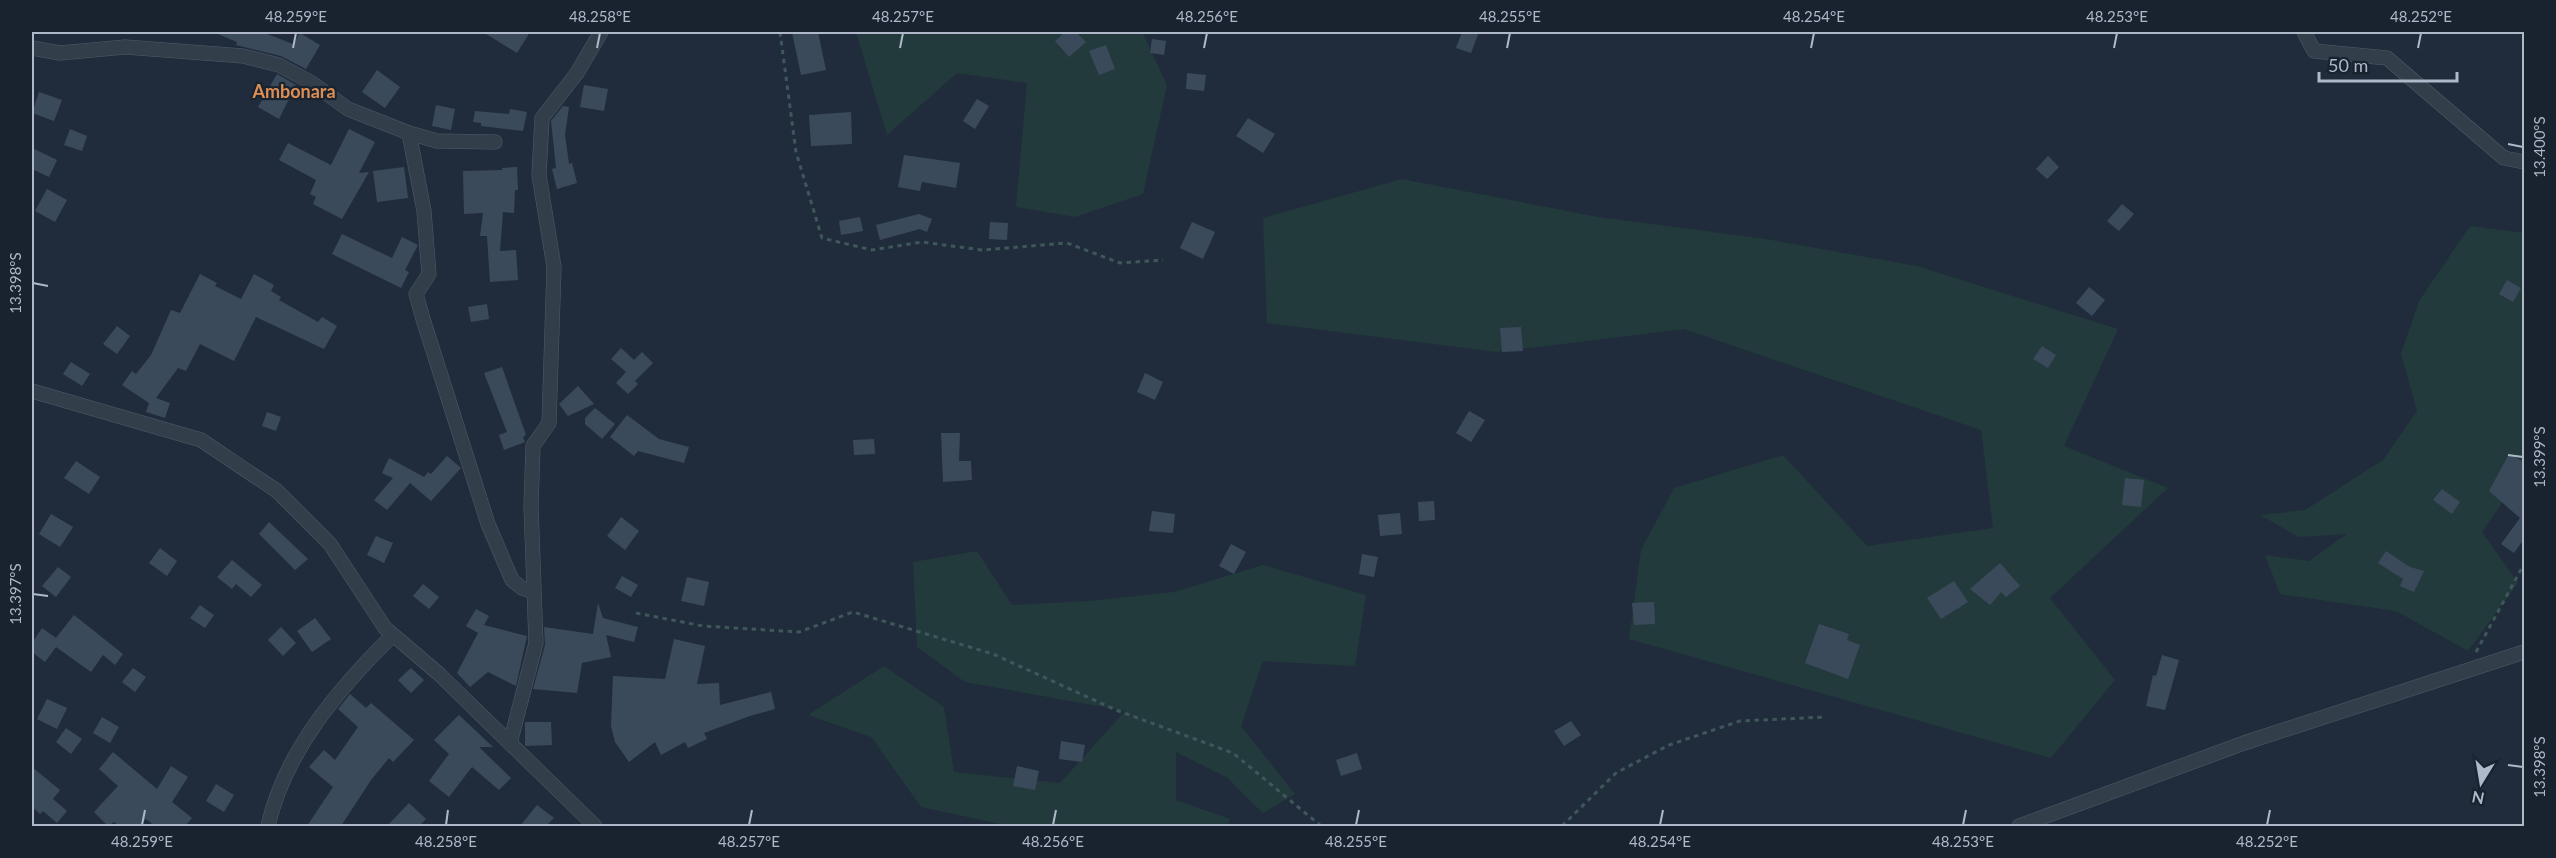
<svg xmlns="http://www.w3.org/2000/svg" width="2556" height="858" viewBox="0 0 2556 858" font-family="Lato,sans-serif">
  <style>
    .green { fill: #223a3c }
    .building { fill: #3b4a5b }
    .lines { fill: none; stroke-linecap: round; stroke-linejoin: round }
    .minor-casing { stroke: #515b69; stroke-width: 15 }
    .path { stroke: #3f575a; stroke-width: 3; stroke-dasharray: 4.5 4.5; stroke-linecap: butt }
    .minor { stroke: #333e4b; stroke-width: 14 }
    .ticks { fill: none; stroke: #aeb8c8; stroke-width: 2 }
    .labels { text-anchor: middle; dominant-baseline: central; stroke-width: 4.5; stroke-linejoin: round; paint-order: stroke }
    .quarter-label { font-size: 18px; font-weight: bold; fill: #dc8e54; stroke: #192330 }
    .neatline { fill: none; stroke: #aeb8c8; stroke-width: 2 }
    .ticks-label { font-size: 15px; text-anchor: middle; fill: #aeb8c8 }
  </style>
  <rect width="100%" height="100%" fill="#202c3b"/>
  <g class="green">
    <polygon points="856,32 1142,32 1167,85 1143,194 1075,217 1016,207 1027,83 957,73 887,135"/>
    <polygon points="1402,179 1598,217 1766,239 1917,266 2118,329 2064,446 2168,488 2050,598 2115,680 2051,758 1629,639 1641,550 1674,488 1783,455 1867,546 1993,528 1981,430 1684,329 1497,352 1267,323 1263,218"/>
    <polygon points="2470,226 2524,233 2524,480 2517,481 2482,532 2518,583 2468,651 2396,611 2280,594 2265,555 2309,561 2347,534 2299,537 2260,515 2305,510 2383,460 2417,411 2401,354 2419,301"/>
    <polygon points="977,551 1012,605 1089,601 1174,592 1263,565 1366,595 1355,666 1263,661 1241,726 1295,794 1263,813 1228,778 1176,752 1176,800 1230,819 1227,826 1009,826 921,807 871,737 808,715 884,666 944,707 954,772 1060,783 1125,711 965,682 917,647 913,562"/>
  </g>
  <g class="building">
    <polygon points="213,32 262,32 293,44 300,33 320,45 306,69 281,56 236,45 237,42"/>
    <polygon points="483,32 530,32 517,53"/>
    <polygon points="792,32 818,32 826,70 801,75"/>
    <polygon points="1065,32 1076,32 1086,42 1069,57 1055,41"/>
    <polygon points="1462,32 1479,32 1471,53 1456,48"/>
    <polygon points="1152,39 1166,41 1164,55 1150,53"/>
    <polygon points="1106,45 1115,69 1099,75 1089,51"/>
    <polygon points="377,70 400,87 385,108 362,92"/>
    <polygon points="1187,73 1206,75 1204,91 1186,89"/>
    <polygon points="277,74 296,85 279,119 258,107"/>
    <polygon points="584,85 608,89 604,111 580,107"/>
    <polygon points="39,92 62,100 54,121 32,113"/>
    <polygon points="977,99 989,106 975,129 963,121"/>
    <polygon points="436,105 455,109 451,130 432,126"/>
    <polygon points="563,106 569,107 565,135 569,164 572,163 577,183 557,189 552,169 556,168 551,121"/>
    <polygon points="510,109 527,112 523,131 481,126 481,123 473,122 475,111 509,114"/>
    <polygon points="851,112 852,144 811,146 809,115"/>
    <polygon points="1248,118 1275,134 1263,153 1236,136"/>
    <polygon points="70,129 87,136 82,151 64,145"/>
    <polygon points="349,129 375,142 359,173 369,172 342,219 313,204 316,197 310,194 316,180 279,160 288,143 331,165"/>
    <polygon points="32,148 57,160 49,177 32,169"/>
    <polygon points="904,155 960,163 956,188 922,182 920,191 898,187"/>
    <polygon points="2048,156 2059,167 2047,179 2036,169"/>
    <polygon points="404,167 408,198 377,202 373,171"/>
    <polygon points="517,167 518,190 515,190 514,213 503,212 500,251 516,250 518,280 490,282 487,236 480,236 483,213 464,214 463,171 502,170 502,168"/>
    <polygon points="47,189 67,200 55,222 35,211"/>
    <polygon points="2122,204 2134,214 2119,231 2107,221"/>
    <polygon points="919,214 932,219 927,232 920,229 880,240 876,225"/>
    <polygon points="860,217 863,231 841,235 839,221"/>
    <polygon points="990,222 1008,223 1007,240 989,239"/>
    <polygon points="1192,222 1215,232 1203,259 1180,248"/>
    <polygon points="342,234 392,258 402,237 418,245 405,270 409,272 401,288 332,254"/>
    <polygon points="200,274 217,283 215,286 241,299 254,274 274,285 271,291 281,297 279,300 318,322 322,317 337,326 324,349 256,317 234,361 200,344 186,371 178,368 156,398 170,403 165,418 146,412 149,403 122,385 132,371 136,374 151,355 171,310 180,313"/>
    <polygon points="2507,280 2521,288 2513,302 2499,294"/>
    <polygon points="2089,287 2105,300 2092,316 2076,303"/>
    <polygon points="487,304 489,319 471,322 468,307"/>
    <polygon points="117,326 130,336 117,354 103,344"/>
    <polygon points="1521,327 1523,351 1502,352 1500,328"/>
    <polygon points="2042,346 2056,355 2048,368 2033,359"/>
    <polygon points="621,348 634,360 642,352 653,363 635,381 631,377 638,384 628,394 616,383 626,372 611,359"/>
    <polygon points="71,362 90,374 82,386 63,374"/>
    <polygon points="502,367 526,435 523,437 525,442 504,450 499,435 507,432 484,373"/>
    <polygon points="1145,373 1163,382 1155,400 1137,392"/>
    <polygon points="578,386 594,404 568,416 559,404"/>
    <polygon points="595,408 615,424 602,439 585,424 585,418"/>
    <polygon points="1469,411 1485,420 1471,442 1456,433"/>
    <polygon points="267,412 281,417 276,431 262,426"/>
    <polygon points="627,415 659,439 689,447 684,463 638,451 634,456 610,437"/>
    <polygon points="941,433 960,433 959,461 971,461 972,480 943,482"/>
    <polygon points="874,439 875,454 854,455 853,440"/>
    <polygon points="2509,454 2524,462 2524,539 2514,553 2501,544 2520,518 2489,491"/>
    <polygon points="447,456 461,468 431,501 410,483 387,510 374,500 393,478 382,473 389,458 424,477 428,472 431,474"/>
    <polygon points="76,461 100,477 89,494 64,478"/>
    <polygon points="2125,478 2144,480 2141,507 2122,505"/>
    <polygon points="2442,489 2460,502 2452,514 2433,500"/>
    <polygon points="1434,501 1435,520 1419,521 1418,502"/>
    <polygon points="1152,511 1175,514 1173,533 1149,531"/>
    <polygon points="1400,513 1402,534 1380,536 1378,515"/>
    <polygon points="51,514 73,527 60,547 39,534"/>
    <polygon points="621,517 639,531 625,550 607,536"/>
    <polygon points="269,522 308,559 295,570 259,534"/>
    <polygon points="376,536 393,543 384,563 367,555"/>
    <polygon points="1231,544 1246,552 1234,574 1219,566"/>
    <polygon points="160,548 177,561 167,576 149,563"/>
    <polygon points="2386,551 2410,567 2424,571 2414,592 2400,586 2403,579 2378,563"/>
    <polygon points="1362,554 1378,557 1374,577 1359,574"/>
    <polygon points="232,560 262,585 251,597 236,584 232,589 217,577"/>
    <polygon points="2000,563 2020,586 2006,597 2001,592 1990,605 1970,589"/>
    <polygon points="58,567 71,577 56,597 42,586"/>
    <polygon points="622,576 638,585 631,597 615,588"/>
    <polygon points="687,577 709,582 704,606 681,601"/>
    <polygon points="1954,581 1968,602 1941,619 1927,598"/>
    <polygon points="423,584 439,597 429,609 413,596"/>
    <polygon points="1654,602 1655,624 1634,625 1632,603"/>
    <polygon points="598,603 603,618 638,627 634,642 606,635 611,657 582,663 577,693 533,689 545,645 544,627 593,634"/>
    <polygon points="200,605 214,615 205,628 190,618"/>
    <polygon points="476,609 489,616 484,625 527,636 516,686 488,672 470,687 457,673 478,633 466,626"/>
    <polygon points="74,615 123,654 115,665 103,655 91,672 56,647 45,662 32,652 32,643 42,628 56,638"/>
    <polygon points="315,618 331,639 312,652 297,631"/>
    <polygon points="1819,624 1849,634 1847,640 1860,645 1848,679 1805,663"/>
    <polygon points="281,627 296,643 283,656 268,640"/>
    <polygon points="674,639 705,646 697,684 719,683 720,705 771,692 775,709 750,716 704,733 707,739 688,748 685,742 661,755 655,742 629,762 615,742 611,726 613,676 665,679"/>
    <polygon points="2162,655 2179,660 2165,710 2146,706 2153,675 2156,676"/>
    <polygon points="133,668 146,677 135,692 122,682"/>
    <polygon points="411,668 424,680 411,693 398,680"/>
    <polygon points="350,694 366,708 371,703 414,740 393,762 389,758 371,780 341,826 307,826 333,787 309,767 324,750 335,760 358,727 338,709"/>
    <polygon points="47,699 67,708 57,729 37,719"/>
    <polygon points="459,715 493,747 479,747 511,778 499,790 472,767 449,797 429,781 449,754 434,740"/>
    <polygon points="102,717 119,727 110,743 93,733"/>
    <polygon points="1571,721 1581,735 1564,746 1554,731"/>
    <polygon points="525,722 551,722 552,745 525,746"/>
    <polygon points="66,728 82,739 71,754 56,742"/>
    <polygon points="1061,741 1085,745 1082,762 1059,759"/>
    <polygon points="113,752 157,789 171,766 188,777 172,802 192,818 185,826 155,826 146,819 140,826 120,826 114,822 108,826 94,812 118,786 99,769"/>
    <polygon points="1357,753 1362,769 1341,776 1336,760"/>
    <polygon points="1017,766 1039,771 1035,790 1013,786"/>
    <polygon points="32,767 60,790 53,799 67,811 57,823 43,811 40,814 32,807"/>
    <polygon points="216,784 234,795 224,812 206,801"/>
    <polygon points="409,803 426,819 419,826 387,826"/>
    <polygon points="537,805 554,818 546,826 520,826"/>
  </g>
  <g class="lines">
    <g class="minor-casing">
      <g id="minor">
        <polyline points="2304,32 2314,51 2387,58 2504,158 2524,162"/>
        <polyline points="32,48 60,53 125,47 243,56 279,65 312,83 348,109 409,133 437,141 495,142"/>
        <polyline points="409,133 424,211 429,274 416,294 423,319 488,524 512,580 522,588 533,592"/>
        <polyline points="32,391 201,440 277,491 330,544 385,628 439,674 595,826"/>
        <polyline points="510,743 536,643 531,506 533,446 549,423 554,267 539,175 542,118 577,73 601,32"/>
        <path d="M 268,826 C 285,751 339,688 393,635"/>
        <polyline points="2019,826 2244,743 2524,652"/>
      </g>
    </g>
    <g class="path">
      <polyline points="780,32 796,152 822,238 872,250 922,242 982,250 1067,243 1120,263 1163,260"/>
      <polyline points="636,613 703,626 799,632 853,612 993,654 1116,710 1233,753 1321,826"/>
      <polyline points="2476,652 2524,564"/>
      <polyline points="1562,826 1616,773 1669,745 1740,721 1826,717"/>
    </g>
    <use href="#minor" class="minor"/>
  </g>
  <path class="ticks" d="M 293,48 L 296,33M 597,48 L 600,33M 900,48 L 903,33M 1204,48 L 1207,33M 1507,48 L 1510,33M 1811,48 L 1814,33M 2114,48 L 2117,33M 2418,48 L 2421,33M 2508,144 L 2523,147M 33,283 L 48,286M 2508,455 L 2523,457M 33,594 L 48,596M 2508,765 L 2523,767M 142,825 L 145,810M 446,825 L 448,810M 749,825 L 752,810M 1053,825 L 1056,810M 1356,825 L 1359,810M 1660,825 L 1663,810M 1963,825 L 1966,810M 2267,825 L 2270,810"/>
  <g class="labels">
    <g class="quarter-label">
      <text x="294" y="91">Ambonara</text>
    </g>
  </g>
  <rect width="2556" height="858" fill="none" stroke="#192330" stroke-width="66"/>
  <g transform="translate(2481 783) rotate(191)" stroke="#192330" stroke-width="4.5" paint-order="stroke">
  <path d="M0-4.5L10 22L0 15L-10 22Z" fill="#aeb8c8"/>
  <text y="-9" font-size="16" font-weight="bold" text-anchor="middle" fill="#aeb8c8">N</text>
  </g>
  <path d="M2319 72v9h138v-9" fill="none" stroke="#aeb8c8" stroke-width="3"/>
  <text x="2328" y="72" font-size="18" fill="#aeb8c8" stroke="#192330" stroke-width="4.5" paint-order="stroke">50 m</text>
  <rect x="33" y="33" width="2490" height="792" class="neatline"/>
  <g class="ticks-label">
    <text x="296" y="22">48.259°E</text>
    <text x="600" y="22">48.258°E</text>
    <text x="903" y="22">48.257°E</text>
    <text x="1207" y="22">48.256°E</text>
    <text x="1510" y="22">48.255°E</text>
    <text x="1814" y="22">48.254°E</text>
    <text x="2117" y="22">48.253°E</text>
    <text x="2421" y="22">48.252°E</text>
    <text transform="translate(2540 147) rotate(-90)" y="5">13.400°S</text>
    <text transform="translate(16 283) rotate(-90)" y="5">13.398°S</text>
    <text transform="translate(2540 457) rotate(-90)" y="5">13.399°S</text>
    <text transform="translate(16 594) rotate(-90)" y="5">13.397°S</text>
    <text transform="translate(2540 767) rotate(-90)" y="5">13.398°S</text>
    <text x="142" y="847">48.259°E</text>
    <text x="446" y="847">48.258°E</text>
    <text x="749" y="847">48.257°E</text>
    <text x="1053" y="847">48.256°E</text>
    <text x="1356" y="847">48.255°E</text>
    <text x="1660" y="847">48.254°E</text>
    <text x="1963" y="847">48.253°E</text>
    <text x="2267" y="847">48.252°E</text>
  </g>
</svg>
